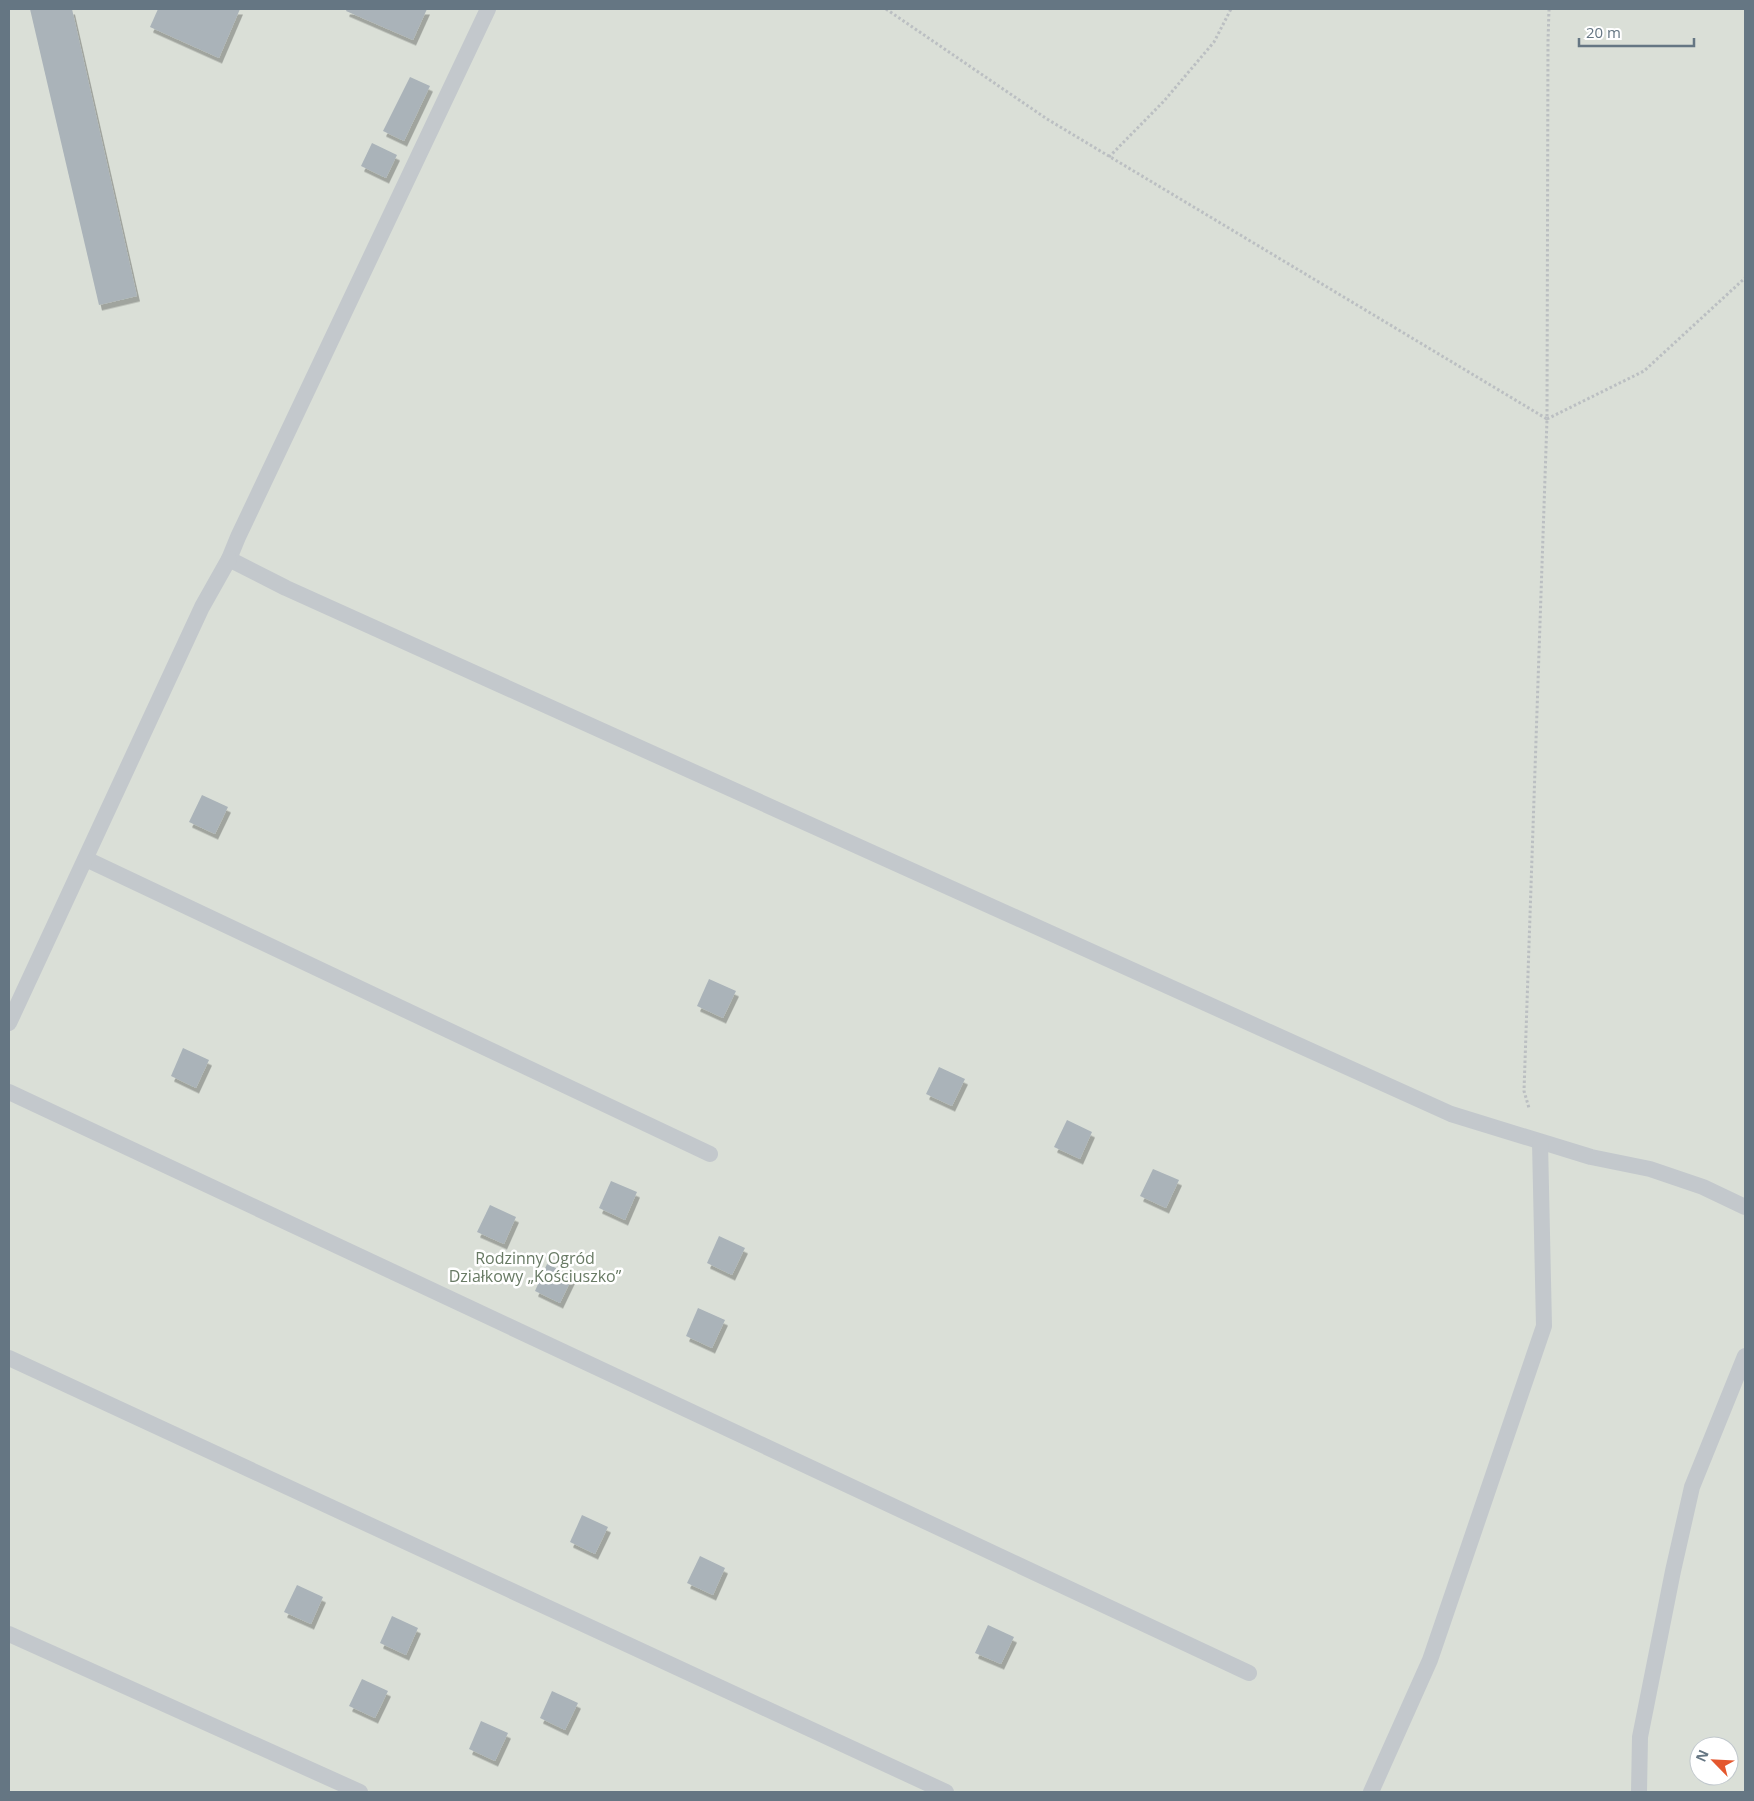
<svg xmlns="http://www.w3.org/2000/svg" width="1754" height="1801" viewBox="0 0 1754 1801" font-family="'Open Sans',sans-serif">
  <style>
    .green { fill: #dadfd7; fill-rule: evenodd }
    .building { fill: #aab3b9; filter: url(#shadow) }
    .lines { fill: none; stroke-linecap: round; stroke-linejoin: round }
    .path { stroke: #bbbfc2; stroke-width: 3; stroke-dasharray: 2.5 2.5; stroke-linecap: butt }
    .service { stroke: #c3c8cc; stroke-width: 16 }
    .labels { text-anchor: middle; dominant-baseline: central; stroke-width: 5; stroke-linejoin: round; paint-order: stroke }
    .park-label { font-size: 16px; fill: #687a64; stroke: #fff }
  </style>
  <defs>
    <filter id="shadow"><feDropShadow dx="3" dy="5.5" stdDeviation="0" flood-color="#0004"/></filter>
  </defs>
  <rect width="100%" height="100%" fill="#fafaf8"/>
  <path class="green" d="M 9,9 L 1745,9 L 1745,1792 L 9,1792 ZM 1699,1746 L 1729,1746 L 1729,1776 L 1699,1776 Z"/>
  <g class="building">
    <polygon points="30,9 72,9 137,296 99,305"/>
    <polygon points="158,9 240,9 219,58 150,27"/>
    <polygon points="347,9 427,9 413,40 346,11"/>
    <polygon points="410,77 430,86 404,141 383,131"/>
    <polygon points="372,143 397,155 386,178 361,166"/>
    <polygon points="202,795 228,807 215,834 189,822"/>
    <polygon points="709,979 736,991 723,1018 697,1006"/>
    <polygon points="183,1048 209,1060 196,1088 171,1076"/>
    <polygon points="939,1067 965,1079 952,1106 926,1094"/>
    <polygon points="1067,1120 1092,1132 1080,1159 1054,1147"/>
    <polygon points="1153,1169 1179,1180 1166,1208 1140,1196"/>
    <polygon points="611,1181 637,1192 625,1220 599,1208"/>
    <polygon points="490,1205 516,1217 504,1244 477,1232"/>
    <polygon points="719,1236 745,1248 732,1275 707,1263"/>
    <polygon points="547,1264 573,1276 560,1303 535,1291"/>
    <polygon points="698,1308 725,1320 712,1348 686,1336"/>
    <polygon points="582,1515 608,1527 595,1554 570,1542"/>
    <polygon points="700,1556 725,1568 713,1595 687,1583"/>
    <polygon points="297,1585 323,1597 311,1624 284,1612"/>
    <polygon points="392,1616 418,1628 406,1655 380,1643"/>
    <polygon points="988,1625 1014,1637 1001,1664 975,1653"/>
    <polygon points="362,1679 388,1691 375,1718 349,1706"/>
    <polygon points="552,1691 578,1703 565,1730 540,1718"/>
    <polygon points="481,1721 508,1733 495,1761 469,1749"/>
  </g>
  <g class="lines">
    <g class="path">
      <polyline points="886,9 1047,119 1547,419 1524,1091 1529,1108"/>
      <polyline points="1549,9 1548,41 1547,419 1644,371 1745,278"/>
      <polyline points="1109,157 1164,101 1214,42 1231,9"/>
    </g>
    <g class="service">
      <polyline points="488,9 238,537 229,559 286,588 1451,1114 1591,1157 1650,1169 1703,1187 1745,1207"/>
      <polyline points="86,859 710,1154"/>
      <polyline points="9,1023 202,607 229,559"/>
      <polyline points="9,1092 1249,1673"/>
      <polyline points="9,1358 946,1792"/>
      <polyline points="9,1634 360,1792"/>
      <polyline points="1371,1792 1430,1660 1544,1326 1540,1142"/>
      <polyline points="1639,1792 1640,1737 1673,1571 1692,1487 1745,1356"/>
    </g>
  </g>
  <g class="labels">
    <g class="park-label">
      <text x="535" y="1258">Rodzinny Ogród<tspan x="535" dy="18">Działkowy „Kościuszko”</tspan></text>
    </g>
  </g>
  <rect width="1754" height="1801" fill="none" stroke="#657683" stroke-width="20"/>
  <g transform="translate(1714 1761) rotate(294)"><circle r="24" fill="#ffffff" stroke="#c1c8cd"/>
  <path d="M0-4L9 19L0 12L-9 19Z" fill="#e4572e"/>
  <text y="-8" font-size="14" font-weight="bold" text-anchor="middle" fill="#657683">N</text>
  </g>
  <path d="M1579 38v8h115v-8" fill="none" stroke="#657683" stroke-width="2.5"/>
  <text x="1586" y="38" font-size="15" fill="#657683" stroke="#ffffff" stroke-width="4" paint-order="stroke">20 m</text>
</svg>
